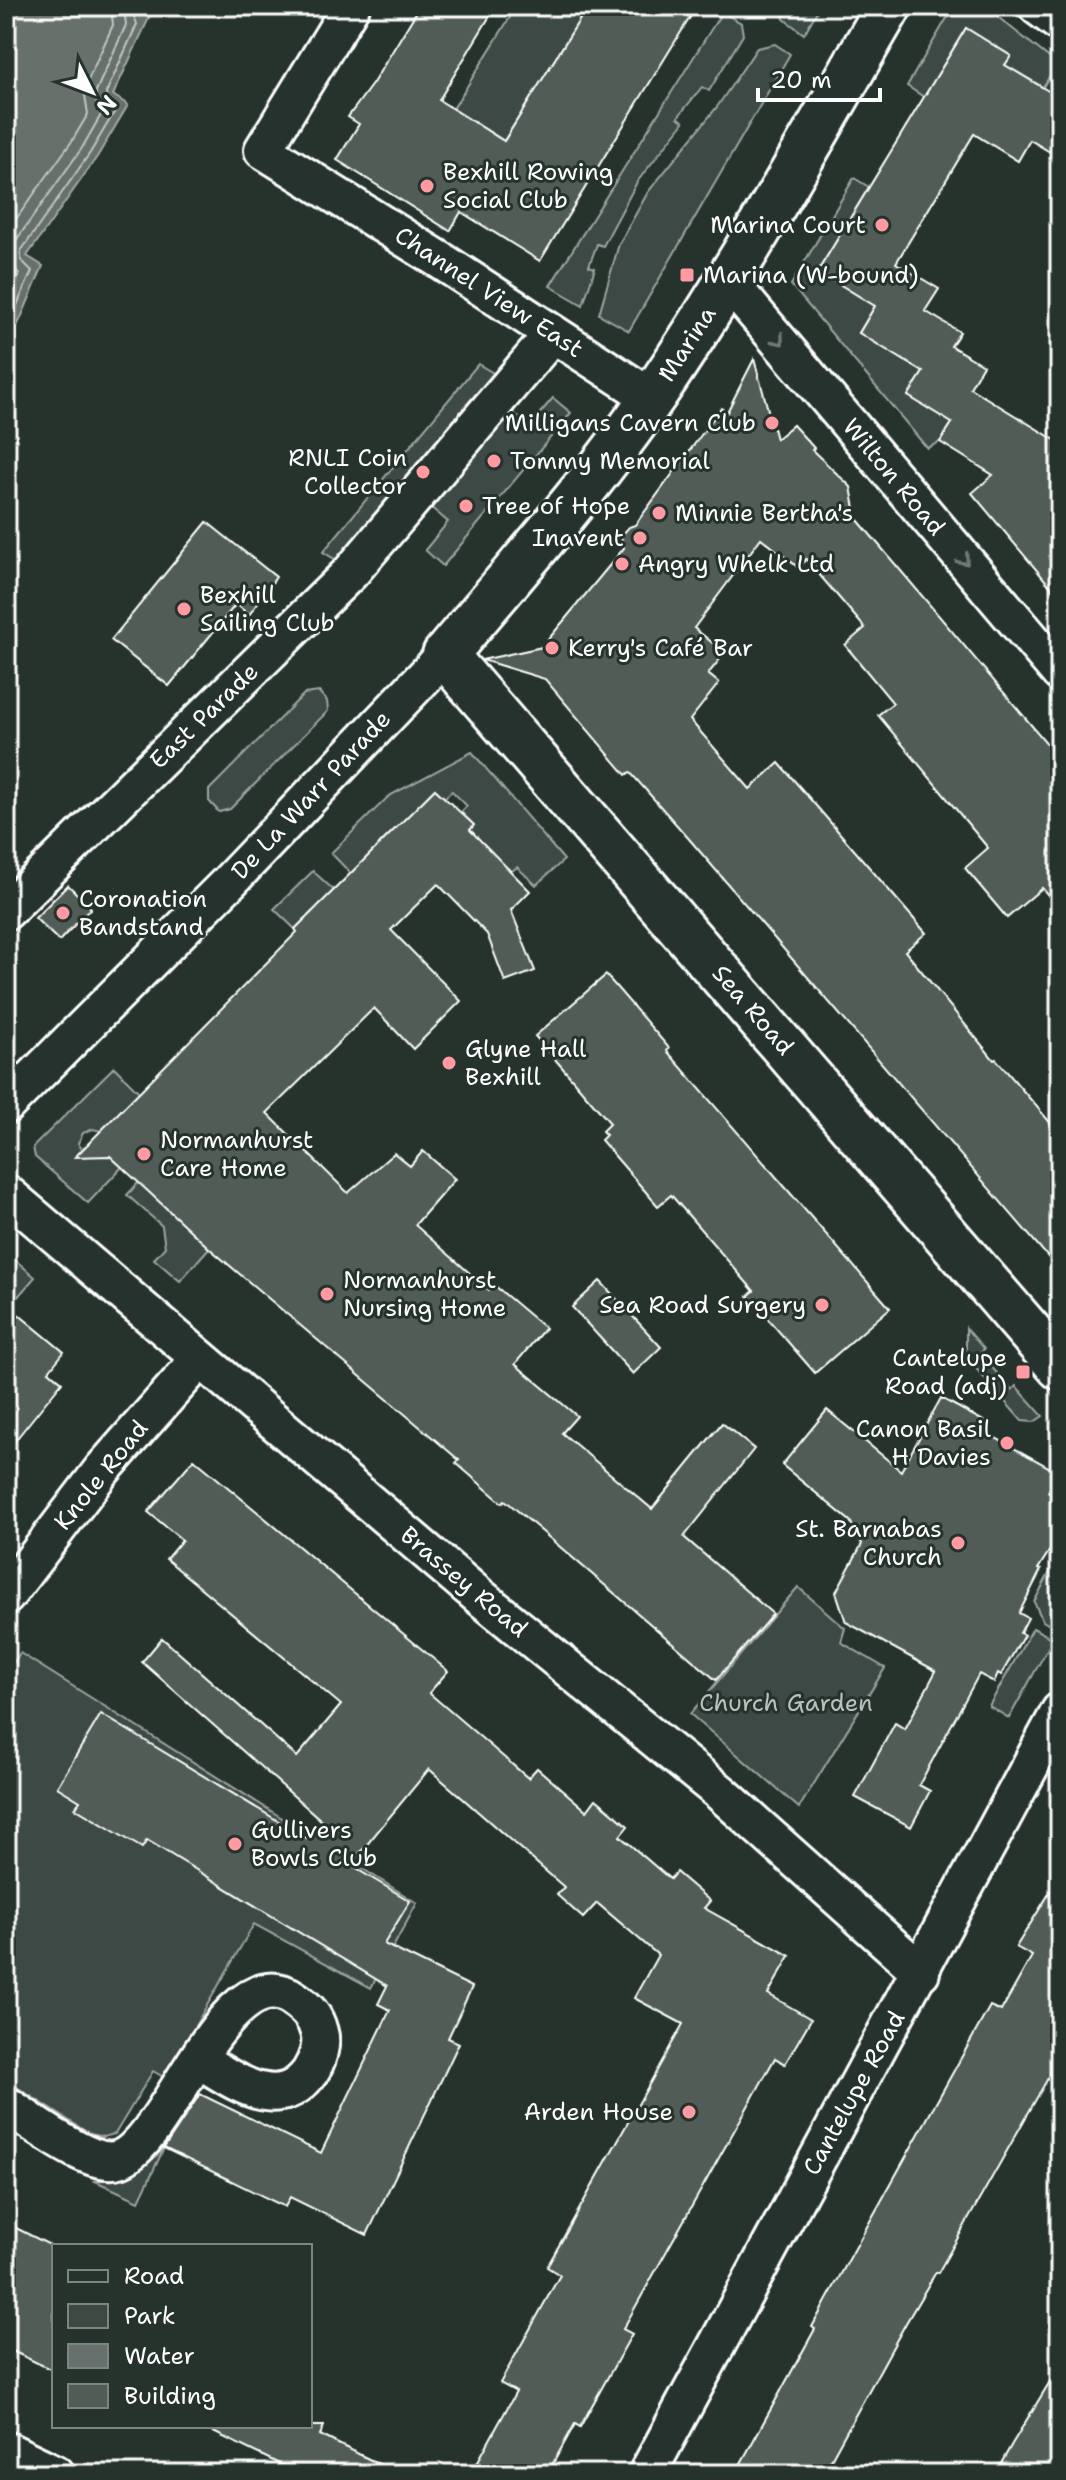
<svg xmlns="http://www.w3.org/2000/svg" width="1066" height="2480" viewBox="0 0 1066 2480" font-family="'Shantell Sans',sans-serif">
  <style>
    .green { fill: #3e4944; stroke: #9ea4a2; stroke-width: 2 }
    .water { fill: #67706c; stroke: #a4a9a7; stroke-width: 2 }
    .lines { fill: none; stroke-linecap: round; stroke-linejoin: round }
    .shore { stroke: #c2c6c4; stroke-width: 2 }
    .building { fill: #515c57; stroke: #fff; stroke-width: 2 }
    .street-casing { stroke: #fff; stroke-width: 42 }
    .secondary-casing { stroke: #fff; stroke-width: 50 }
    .street { stroke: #26332d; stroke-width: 36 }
    .secondary { stroke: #26332d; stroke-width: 44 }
    .oneway { stroke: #727a76 }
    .poi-dot { fill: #ff9aa2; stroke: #26332d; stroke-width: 3 }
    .labels { text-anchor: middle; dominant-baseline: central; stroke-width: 6; stroke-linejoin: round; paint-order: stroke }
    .poi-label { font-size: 24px; fill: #fff; stroke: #26332d; text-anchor: start }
    .street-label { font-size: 24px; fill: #fff; stroke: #26332d }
    .park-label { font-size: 24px; fill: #bbbfbe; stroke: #26332d }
  </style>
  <rect width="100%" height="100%" fill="#26332d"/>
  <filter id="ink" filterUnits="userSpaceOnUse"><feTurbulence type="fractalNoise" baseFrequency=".0125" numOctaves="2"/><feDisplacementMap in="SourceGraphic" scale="16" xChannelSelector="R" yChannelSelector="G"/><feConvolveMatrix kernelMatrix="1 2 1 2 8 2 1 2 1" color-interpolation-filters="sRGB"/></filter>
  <g filter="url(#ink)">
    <g class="green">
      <polygon points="517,6 588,6 504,141 453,109"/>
      <polygon points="781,6 820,6 804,34 784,19"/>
      <polygon points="980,6 984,6 1057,64 1043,87 1005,65 1010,55 966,28 924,97 907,86 947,18"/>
      <polygon points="722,12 741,23 743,35 709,91 702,87 678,117 684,122 637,182 603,246 597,244 589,266 595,268 583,305 550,286"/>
      <polygon points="775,44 790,54 629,331 599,314 619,244 648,192 717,107 757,48"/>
      <polygon points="854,178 869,187 818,271 875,306 859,333 923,372 908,396 952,423 940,442 927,448 791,285"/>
      <polygon points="478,364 500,377 343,564 323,552"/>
      <polygon points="553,398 571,413 443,566 425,550 448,522 428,505 509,409 529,426"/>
      <polygon points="319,692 327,701 328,711 230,809 219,812 209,801 209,790 304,694"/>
      <polygon points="472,752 564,860 536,885 517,867 511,872 470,830 474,825 461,812 467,806 452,791 444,798 435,789 418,806 398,839 391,833 375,848 382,857 358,881 331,853 389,796"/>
      <polygon points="313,871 340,896 318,918 312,912 295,929 274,909"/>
      <polygon points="114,1067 139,1092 101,1131 93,1129 83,1133 78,1143 83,1151 105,1151 122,1167 88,1203 35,1157 33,1147"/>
      <polygon points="139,1182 209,1248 180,1281 154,1259 165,1247 162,1226 127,1195"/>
      <polygon points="6,1252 35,1277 9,1307 6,1304"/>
      <polygon points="966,1328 984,1349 980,1354 1012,1390 1016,1386 1043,1416 1034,1422 1022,1421 966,1357"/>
      <polygon points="1060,1553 1060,1626 1058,1630 1043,1621 1034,1602"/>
      <polygon points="798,1587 845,1628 841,1642 885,1668 799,1808 690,1714"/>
      <polygon points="1033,1628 1053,1639 1009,1718 989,1706"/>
      <polygon points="20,1653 417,1903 371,1988 254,1924 165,2078 153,2071 115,2134 103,2137 90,2134 6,2080 6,1674"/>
      <path d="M 164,2148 L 139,2201 L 95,2181 C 129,2176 140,2174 164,2148 Z"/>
    </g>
    <polygon class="water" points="6,6 145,6 140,13 149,18 113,95 128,105 97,157 27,256 43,266 21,318 6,347"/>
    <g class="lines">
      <g class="shore">
        <polyline points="6,233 72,141 88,114 84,89 113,25 111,6"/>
        <polyline points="6,308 19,275 10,259 12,246 82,148 102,113 96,101 96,91 126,25 124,6"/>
        <polyline points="6,330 32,271 21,260 21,251 90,153 115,111 115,107 107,101 106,93 137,24 133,13 135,6"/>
      </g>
    </g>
    <g class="building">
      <polygon points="420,6 496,6 439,100 504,141 588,6 697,6 540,261 461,212 450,231 337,160 359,124 348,117 373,83"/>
      <polygon points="966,28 1011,56 1005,65 1060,98 1060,158 1030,140 1018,161 974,134 896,263 939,289 925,311 960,332 951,346 983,365 970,388 1060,443 1060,598 972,493 993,475 940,442 952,423 908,396 923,372 859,333 875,306 818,271"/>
      <polygon points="754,359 776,439 793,425 814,448 812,450 851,487 857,519 1060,759 1060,909 1042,888 1007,918 965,868 988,848 878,715 893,703 845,645 865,628 806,559 799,568 761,538 694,628 725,653 708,674 719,683 690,720 750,789 779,763 926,933 905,951 994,1060 996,1059 1060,1134 1060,1271 690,840 630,772 626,775 545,679 482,660 542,647 624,548 621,536 629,527 635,525 721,408 727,412"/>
      <polygon points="207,522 276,577 249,615 236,604 169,686 111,640"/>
      <polygon points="435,789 474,825 470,830 530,891 511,910 535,971 505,982 487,934 438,884 391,930 461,1001 413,1049 374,1008 267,1113 348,1193 394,1153 410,1166 423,1151 455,1179 415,1225 489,1290 494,1285 545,1328 515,1364 577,1416 562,1433 652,1509 722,1423 754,1449 684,1537 773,1614 716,1680 505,1500 502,1503 456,1463 459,1460 209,1248 110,1156 75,1157 297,932 295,929"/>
      <polygon points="68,885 91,908 59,941 35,918"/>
      <polygon points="606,975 669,1048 667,1051 890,1308 815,1373 748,1296 754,1291 671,1195 658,1206 601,1140 606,1135 602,1131 610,1123 535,1036"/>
      <polygon points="600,1281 661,1347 633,1374 572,1307"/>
      <polygon points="6,1304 64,1352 49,1371 62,1382 6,1452"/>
      <polygon points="941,1398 989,1424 985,1432 1059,1473 1048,1492 1060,1499 1060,1534 1038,1569 1041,1570 1019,1613 1028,1618 1020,1633 1024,1635 1001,1675 998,1673 994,1682 979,1674 919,1785 930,1791 911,1827 855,1797 895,1723 905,1729 936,1671 846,1622 836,1592 862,1544 850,1521 782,1465 827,1410 901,1471"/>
      <polygon points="194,1459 448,1671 429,1693 528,1778 537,1768 587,1811 596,1799 628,1826 620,1836 670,1879 676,1872 710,1901 704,1908 790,1956 768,1994 811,2019 785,2064 775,2058 623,2329 632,2334 580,2427 575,2424 547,2474 471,2474 516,2392 500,2383 560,2275 547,2267 683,2024 634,1998 658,1955 597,1903 583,1918 557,1895 564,1887 429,1769 350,1865 410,1901 384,1944 472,1987 448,2038 459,2043 367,2235 290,2197 285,2207 164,2148 200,2094 321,2153 390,2010 378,2004 387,1986 147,1840 142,1848 75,1808 80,1801 57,1787 101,1714 308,1839 322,1821 142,1662 162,1638 297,1757 341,1705 166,1559 182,1540 148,1512"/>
      <polygon points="1060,1876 1060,2085 1048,2078 938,2273 936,2272 906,2323 823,2474 735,2474 815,2329 812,2327 864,2232 990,2006 1001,2011 1032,1956 1016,1947"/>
      <polygon points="6,2223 54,2247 54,2371 6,2348"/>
      <polygon points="1060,2365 1060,2474 995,2474 1012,2444"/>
      <polygon points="201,2426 324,2426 320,2435 399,2474 300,2474"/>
    </g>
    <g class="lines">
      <g class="street-casing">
        <g id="street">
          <polyline points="351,6 263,150 440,260 652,398"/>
          <polyline points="1037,6 1060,23"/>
          <polyline points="728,281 1060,673"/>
          <polyline points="6,911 351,572 553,334"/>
          <polyline points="6,1105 229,882 445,655"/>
          <polyline points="6,1193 479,1596 721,1793 921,1972"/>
          <polyline points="6,1596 102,1470 200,1359"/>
          <path d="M 6,2105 C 31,2120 91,2169 119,2159 C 169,2142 226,1952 294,1999 C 307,2008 315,2016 319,2032 C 323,2045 317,2061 310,2072 C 278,2116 232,2079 198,2059"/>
          <polyline points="6,2450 56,2474"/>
          <polyline points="647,2474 1060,1711"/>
        </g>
      </g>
      <g class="secondary-casing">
        <path id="secondary" d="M 889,6 C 813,137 739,270 654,395 C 591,487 516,570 445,655 L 1060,1367"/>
      </g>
      <use href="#street" class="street"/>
      <use href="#secondary" class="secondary"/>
    </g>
    <defs><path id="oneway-chevron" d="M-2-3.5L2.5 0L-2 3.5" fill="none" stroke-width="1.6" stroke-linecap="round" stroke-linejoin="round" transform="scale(2)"/></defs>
    <g class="oneway">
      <use href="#oneway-chevron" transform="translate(779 340) rotate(50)"/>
      <use href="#oneway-chevron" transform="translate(964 560) rotate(50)"/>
    </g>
  </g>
  <g class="poi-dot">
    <circle cx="427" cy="186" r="8"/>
    <circle cx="882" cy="225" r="8"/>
    <rect x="679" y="267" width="16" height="16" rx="4"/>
    <circle cx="772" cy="423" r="8"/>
    <circle cx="494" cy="461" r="8"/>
    <circle cx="423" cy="472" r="8"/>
    <circle cx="466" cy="506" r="8"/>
    <circle cx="659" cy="513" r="8"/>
    <circle cx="640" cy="538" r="8"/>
    <circle cx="622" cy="564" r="8"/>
    <circle cx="184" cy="609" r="8"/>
    <circle cx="552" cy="648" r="8"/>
    <circle cx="63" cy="913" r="8"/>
    <circle cx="449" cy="1063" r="8"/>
    <circle cx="144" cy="1154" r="8"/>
    <circle cx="327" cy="1294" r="8"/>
    <circle cx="822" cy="1305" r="8"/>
    <rect x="1015" y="1364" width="16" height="16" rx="4"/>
    <circle cx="1007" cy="1443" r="8"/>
    <circle cx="958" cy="1543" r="8"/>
    <circle cx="235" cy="1844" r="8"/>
    <circle cx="689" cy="2112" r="8"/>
  </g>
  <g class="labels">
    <g class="poi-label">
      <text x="443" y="172">Bexhill Rowing<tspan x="443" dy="28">Social Club</tspan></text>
      <text x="866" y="225" text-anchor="end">Marina Court</text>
      <text x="703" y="275">Marina (W-bound)</text>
      <text x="756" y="423" text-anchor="end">Milligans Cavern Club</text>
      <text x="407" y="458" text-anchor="end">RNLI Coin<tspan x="407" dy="28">Collector</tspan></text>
      <text x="510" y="461">Tommy Memorial</text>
      <text x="482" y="506">Tree of Hope</text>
      <text x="675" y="513">Minnie Bertha's</text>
      <text x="624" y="538" text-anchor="end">Inavent</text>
      <text x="638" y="564">Angry Whelk Ltd</text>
      <text x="200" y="595">Bexhill<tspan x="200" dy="28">Sailing Club</tspan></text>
      <text x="568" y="648">Kerry's Café Bar</text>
      <text x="79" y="899">Coronation<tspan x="79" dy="28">Bandstand</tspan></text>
      <text x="465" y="1049">Glyne Hall<tspan x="465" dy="28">Bexhill</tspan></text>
      <text x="160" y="1140">Normanhurst<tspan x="160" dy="28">Care Home</tspan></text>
      <text x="343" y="1280">Normanhurst<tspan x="343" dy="28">Nursing Home</tspan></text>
      <text x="806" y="1305" text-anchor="end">Sea Road Surgery</text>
      <text x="1007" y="1358" text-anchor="end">Cantelupe<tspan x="1007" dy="28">Road (adj)</tspan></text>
      <text x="991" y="1429" text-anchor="end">Canon Basil<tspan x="991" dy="28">H Davies</tspan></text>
      <text x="942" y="1529" text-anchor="end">St. Barnabas<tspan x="942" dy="28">Church</tspan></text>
      <text x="251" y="1830">Gullivers<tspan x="251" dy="28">Bowls Club</tspan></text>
      <text x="673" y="2112" text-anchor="end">Arden House</text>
    </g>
    <g class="street-label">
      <text transform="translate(489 292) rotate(33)">Channel View East</text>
      <text transform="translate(687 344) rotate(-57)">Marina</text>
      <text transform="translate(894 477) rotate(50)">Wilton Road</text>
      <text transform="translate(204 716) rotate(-44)">East Parade</text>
      <text transform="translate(311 795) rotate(-47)">De La Warr Parade</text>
      <text transform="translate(753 1010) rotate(49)">Sea Road</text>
      <text transform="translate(101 1475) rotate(-51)">Knole Road</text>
      <text transform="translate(464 1582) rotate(40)">Brassey Road</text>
      <text transform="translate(854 2093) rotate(-61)">Cantelupe Road</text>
    </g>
    <g class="park-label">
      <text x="786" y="1703">Church Garden</text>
    </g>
  </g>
  <rect width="1066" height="2480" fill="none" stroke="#26332d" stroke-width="32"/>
  <rect x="16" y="16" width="1034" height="2448" fill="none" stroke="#fff" stroke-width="3" filter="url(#ink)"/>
  <rect x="52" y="2244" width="260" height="184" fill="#26332d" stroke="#7d8581" stroke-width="2"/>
  <rect x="68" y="2270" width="40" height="12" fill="#26332d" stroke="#7d8581" stroke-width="2"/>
  <text x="124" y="2284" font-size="24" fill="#ffffff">Road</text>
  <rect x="68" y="2304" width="40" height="24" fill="#3e4944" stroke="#7d8581" stroke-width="2"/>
  <text x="124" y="2324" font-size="24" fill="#ffffff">Park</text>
  <rect x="68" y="2344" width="40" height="24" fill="#67706c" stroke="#7d8581" stroke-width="2"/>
  <text x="124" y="2364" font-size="24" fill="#ffffff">Water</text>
  <rect x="68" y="2384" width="40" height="24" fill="#515c57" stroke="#7d8581" stroke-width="2"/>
  <text x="124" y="2404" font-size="24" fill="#ffffff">Building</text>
  <g transform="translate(92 92) rotate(132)" stroke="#26332d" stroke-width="6" paint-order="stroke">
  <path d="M0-6L14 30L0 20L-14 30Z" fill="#ffffff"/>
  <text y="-12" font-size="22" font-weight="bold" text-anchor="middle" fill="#ffffff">N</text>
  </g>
  <path d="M758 88v12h122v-12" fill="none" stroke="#ffffff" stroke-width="4"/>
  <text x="770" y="88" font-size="24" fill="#ffffff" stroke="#26332d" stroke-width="6" paint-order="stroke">20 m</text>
</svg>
